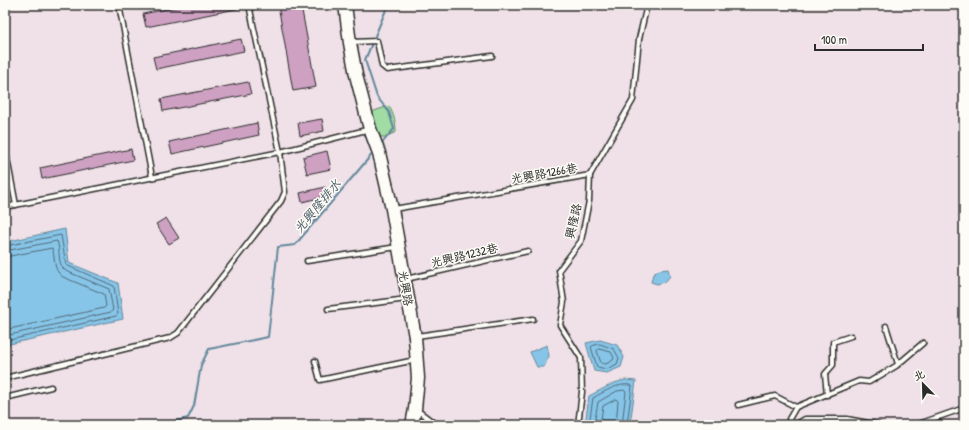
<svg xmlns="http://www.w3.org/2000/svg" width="969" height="430" viewBox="0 0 969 430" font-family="'Patrick Hand','LXGW WenKai TC',sans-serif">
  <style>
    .green { fill: #a0dca3; stroke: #668467 }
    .water { fill: #87c5e8; stroke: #62879c }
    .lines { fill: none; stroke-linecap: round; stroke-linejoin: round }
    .shore { stroke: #506977; stroke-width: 1 }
    .stream { stroke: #62879c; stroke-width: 2 }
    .building { fill: #cea1c3; stroke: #2b2b2b }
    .service-casing { stroke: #2b2b2b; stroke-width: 7 }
    .secondary-casing { stroke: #2b2b2b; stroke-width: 15 }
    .service { stroke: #fdfcf7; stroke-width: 4 }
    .secondary { stroke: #fdfcf7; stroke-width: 12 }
    .labels { text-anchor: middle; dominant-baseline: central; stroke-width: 3; stroke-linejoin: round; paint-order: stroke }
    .street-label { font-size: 12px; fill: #2b2b2b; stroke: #fdfcf7 }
    .water-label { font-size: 13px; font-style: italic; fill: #475964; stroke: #fdfcf7 }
  </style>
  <rect width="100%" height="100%" fill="#efe1e7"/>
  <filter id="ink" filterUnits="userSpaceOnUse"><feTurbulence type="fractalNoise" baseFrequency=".025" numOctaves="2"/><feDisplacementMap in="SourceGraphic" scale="8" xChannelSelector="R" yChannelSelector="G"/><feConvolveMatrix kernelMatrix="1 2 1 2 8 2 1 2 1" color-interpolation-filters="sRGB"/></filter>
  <g filter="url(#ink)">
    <path class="green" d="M 389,106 C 394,115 396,122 396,132 L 385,137 L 378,137 L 371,112 Z"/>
    <g class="water">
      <polygon points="65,229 69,263 118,283 123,319 5,345 5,242"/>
      <polygon points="668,269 670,276 665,282 657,284 651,282 653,274 660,270"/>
      <polygon points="600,340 617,345 624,357 621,367 607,373 594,371 586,343"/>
      <polygon points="547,345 549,356 544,367 537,367 530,352"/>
      <polygon points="625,380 636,381 630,425 585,425 589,396 614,383"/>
    </g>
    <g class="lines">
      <g class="shore">
        <polyline points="5,246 61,235 66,265 114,286 118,314 116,316 5,341"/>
        <path d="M 5,251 L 57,241 C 61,250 56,264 66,271 L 109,289 L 113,310 L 111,312 L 5,336"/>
        <path d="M 5,257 L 52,248 C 56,259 52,269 63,277 L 104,294 L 106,306 L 104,308 L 5,330"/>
        <polygon points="600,344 614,349 619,358 617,364 607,369 597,367 591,347 592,346"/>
        <polygon points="599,349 611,352 614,358 613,360 606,364 601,363 597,351"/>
        <path d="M 589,425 L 593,398 C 604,392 617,383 630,385 L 632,386 L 627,425"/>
        <polyline points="594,425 598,402 617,391 624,390 626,392 622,425"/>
        <polyline points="600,425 603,406 616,399 618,401 616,425"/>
      </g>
      <g class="stream">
        <polyline points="381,144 394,129 389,112 377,97 365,60 388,5"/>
        <polyline points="159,425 188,418 194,406 201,365 209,349 268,337 278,247 295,245 374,152"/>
      </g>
    </g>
    <g class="building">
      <polygon points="186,5 240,5 241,8 146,27 143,14"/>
      <polygon points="278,5 301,5 316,87 293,91"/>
      <polygon points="241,39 244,51 156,69 153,57"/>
      <polygon points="248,82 251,94 163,111 161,99"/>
      <polygon points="322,119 324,131 300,136 298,123"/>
      <polygon points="257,123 259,135 172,154 169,142"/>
      <polygon points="131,149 133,160 42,179 40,168"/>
      <polygon points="327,151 331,169 307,174 303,157"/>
      <polygon points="325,187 327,196 302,202 300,193"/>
      <polygon points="166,218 179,238 169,244 156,224"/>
    </g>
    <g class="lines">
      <g class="service-casing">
        <g id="service">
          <polyline points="119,5 152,177"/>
          <polyline points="352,42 377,41 382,66 387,70 492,56"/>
          <polyline points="5,148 16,205"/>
          <polyline points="5,207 280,152 370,129"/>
          <polyline points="394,209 590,175 633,100 639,39 647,5"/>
          <polyline points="307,261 397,247"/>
          <polyline points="406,279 528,251"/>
          <polyline points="328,309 407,299"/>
          <polyline points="886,326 898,364"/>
          <polyline points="417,336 533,319"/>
          <polyline points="315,361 320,380 415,360"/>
          <polyline points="5,378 170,338 178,333 281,201 285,192 280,152 249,5"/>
          <polyline points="827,395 825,374 833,365 833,342 851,336"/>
          <polyline points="5,398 51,387"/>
          <polyline points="738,405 775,396 796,407 789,419 792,425"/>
          <polyline points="796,407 859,381 869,382 896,366 923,343"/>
          <polyline points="417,410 437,425"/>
          <polyline points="578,425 582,392 581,358 560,325 564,302 559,270 581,241 589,201 590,175"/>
          <polyline points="795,425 805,419 847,419 879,425"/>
          <polyline points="916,425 964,408"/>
        </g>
      </g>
      <g class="secondary-casing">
        <polyline id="secondary" points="345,5 350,43 356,75 370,129 379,153 392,209 415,337 418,378 415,409 412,425"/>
      </g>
      <use href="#service" class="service"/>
      <use href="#secondary" class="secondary"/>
    </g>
  </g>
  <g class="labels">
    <g class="street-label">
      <text transform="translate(544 173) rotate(-10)">光興路1266巷</text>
      <text transform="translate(573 221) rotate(-77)">興隆路</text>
      <text transform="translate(464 255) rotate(-13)">光興路1232巷</text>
      <text transform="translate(406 288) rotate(80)">光興路</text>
    </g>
    <g class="water-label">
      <text transform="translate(317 206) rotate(-50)">光興隆排水</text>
    </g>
  </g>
  <rect width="969" height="430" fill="none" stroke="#fdfcf7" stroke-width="20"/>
  <rect x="10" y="10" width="949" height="410" fill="none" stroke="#2b2b2b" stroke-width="1.5" filter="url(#ink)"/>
  <g transform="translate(923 384) rotate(337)" stroke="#fdfcf7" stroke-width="3" paint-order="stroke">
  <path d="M0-3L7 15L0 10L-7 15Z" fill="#2b2b2b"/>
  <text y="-6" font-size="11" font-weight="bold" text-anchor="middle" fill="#2b2b2b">北</text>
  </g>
  <path d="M815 44v6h108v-6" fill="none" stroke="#2b2b2b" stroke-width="2"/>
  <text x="821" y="44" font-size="12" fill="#2b2b2b" stroke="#fdfcf7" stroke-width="3" paint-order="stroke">100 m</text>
</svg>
